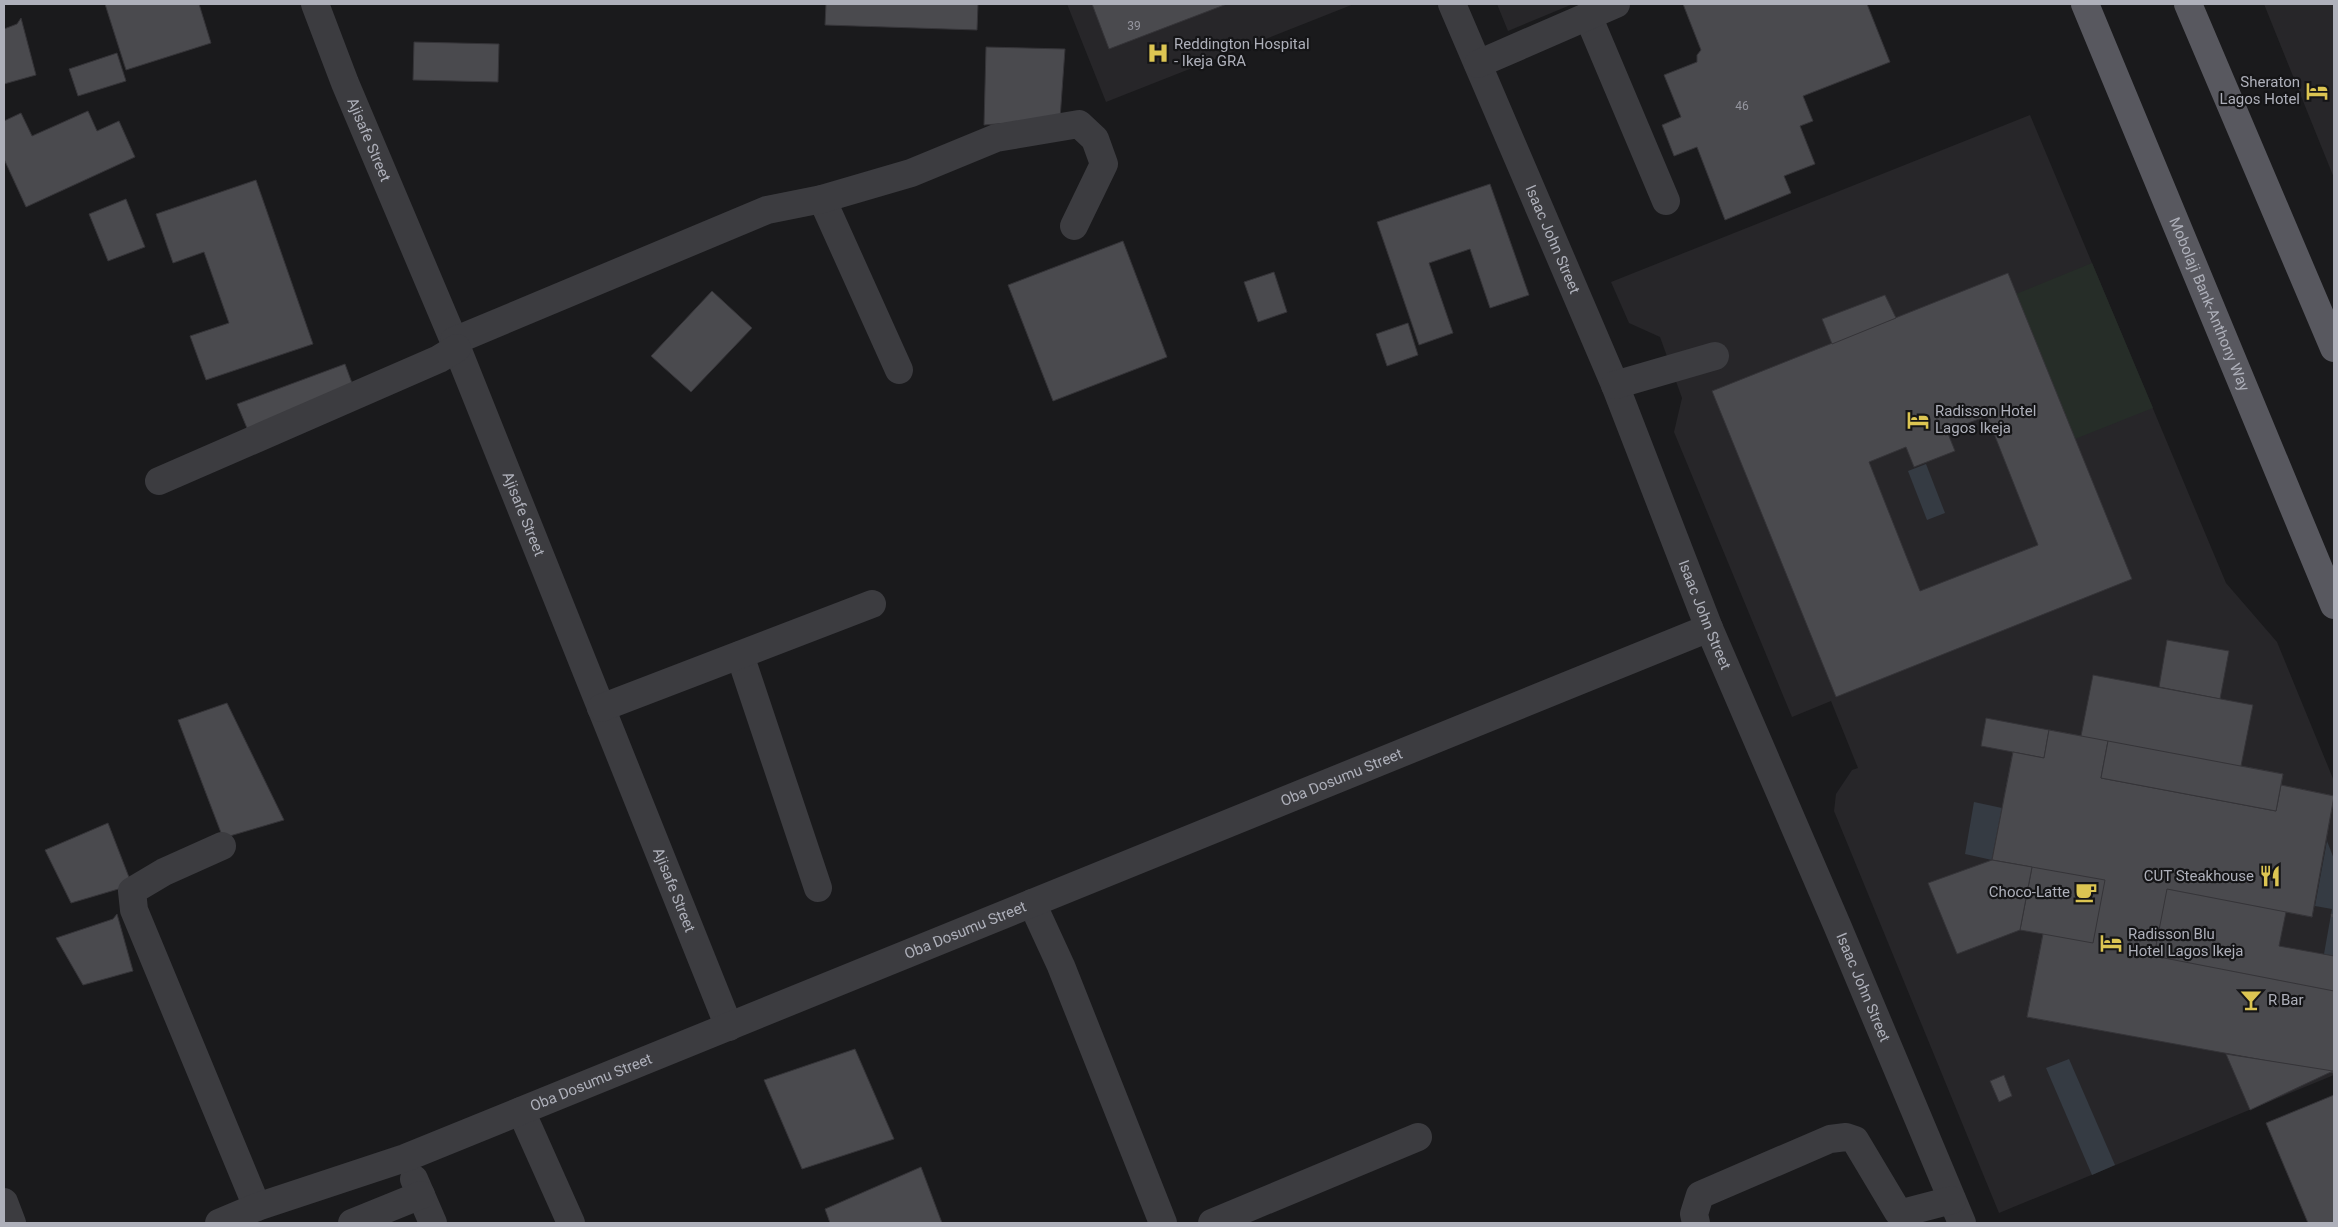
<svg xmlns="http://www.w3.org/2000/svg" width="2338" height="1227" viewBox="0 0 2338 1227" font-family="Roboto,sans-serif">
  <style>
    .built { fill: #272629 }
    .green { fill: #262d28 }
    .water { fill: #353b43 }
    .building { fill: #4a4a4e; stroke: #353438; fill-rule: evenodd }
    .lines { fill: none; stroke-linecap: round; stroke-linejoin: round }
    .path { stroke: #424247; stroke-width: 3; stroke-dasharray: 2.5 4; stroke-linecap: butt }
    .minor { stroke: #3c3c40; stroke-width: 28 }
    .major { stroke: #58585f; stroke-width: 28 }
    .labels { text-anchor: middle; dominant-baseline: central; stroke-width: 4.5; stroke-linejoin: round; paint-order: stroke }
    .number-label { font-size: 12px; fill: #95969f }
    .poi-label { font-size: 15px; fill: #aeb0ba; stroke: #151517; text-anchor: start }
    .street-label { font-size: 15px; fill: #aeb0ba; stroke: #151517 }
  </style>
  <rect width="100%" height="100%" fill="#1a1a1c"/>
  <g class="built">
    <polygon points="1067,4 1354,4 1106,102"/>
    <polygon points="1497,4 1573,4 1508,31"/>
    <polygon points="2264,4 2334,4 2334,178"/>
    <polygon points="2030,115 2226,583 2277,642 2334,781 2334,1075 1999,1213 1834,811 1836,794 1852,770 1858,768 1831,701 1792,717 1674,432 1682,398 1660,337 1629,323 1611,282"/>
  </g>
  <polygon class="green" points="2092,263 2153,408 2075,439 2016,294"/>
  <g class="water">
    <polygon points="1926,464 1945,513 1927,520 1908,471"/>
    <polygon points="1974,802 2002,808 1992,860 1965,854"/>
    <polygon points="2327,841 2334,859 2334,956 2324,954 2332,909 2315,906"/>
    <polygon points="2069,1059 2115,1165 2092,1175 2046,1068"/>
  </g>
  <g class="building">
    <polygon points="105,4 199,4 211,43 126,70"/>
    <polygon points="826,4 978,4 977,30 825,25"/>
    <polygon points="1092,4 1227,4 1109,49"/>
    <polygon points="1683,4 1867,4 1890,62 1803,96 1813,121 1800,126 1815,164 1784,176 1791,193 1725,220 1697,147 1674,156 1662,125 1681,117 1664,75 1697,62 1697,55 1701,50"/>
    <polygon points="21,18 36,75 4,84 4,29 17,24"/>
    <polygon points="414,42 499,44 498,82 413,80"/>
    <polygon points="986,47 1065,49 1060,119 984,125"/>
    <polygon points="117,53 126,81 78,96 69,69"/>
    <polygon points="88,111 97,131 119,121 135,157 26,207 4,159 4,121 21,113 32,136"/>
    <polygon points="256,180 313,344 206,380 190,336 229,323 204,252 173,263 156,214"/>
    <polygon points="1490,184 1529,295 1490,308 1470,249 1429,263 1453,333 1419,345 1377,222"/>
    <polygon points="126,199 145,247 108,261 89,214"/>
    <polygon points="1123,241 1167,357 1053,401 1008,285"/>
    <polygon points="1274,272 1287,312 1258,322 1244,282"/>
    <path d="M 2008,273 L 2132,579 L 1836,697 L 1712,391 ZM 1987,416 L 2038,545 L 1920,591 L 1869,462 L 1906,447 L 1914,467 L 1955,451 L 1947,431 Z"/>
    <polygon points="712,291 752,328 691,392 651,356"/>
    <polygon points="1885,295 1896,318 1832,344 1822,319"/>
    <polygon points="1408,323 1418,355 1387,366 1376,334"/>
    <polygon points="345,364 356,394 249,433 237,404"/>
    <polygon points="2167,640 2229,651 2220,699 2159,687"/>
    <polygon points="2093,675 2253,705 2241,766 2283,774 2281,785 2334,796 2312,917 2286,912 2279,946 2334,956 2333,1071 2027,1017 2043,934 2020,930 2032,867 1992,860 2013,752 2044,758 2049,730 2081,736"/>
    <polygon points="227,703 284,820 223,838 178,720"/>
    <polygon points="1986,718 2049,730 2044,758 1981,746"/>
    <polygon points="2049,730 2108,741 2101,778 2276,811 2281,785 2334,796 2312,917 2167,889 2154,956 2334,991 2334,1073 2027,1017 2043,934 2093,943 2105,880 1992,860 2013,752 2044,758"/>
    <polygon points="2108,741 2283,774 2276,811 2101,778"/>
    <polygon points="108,823 132,885 71,903 45,850"/>
    <polygon points="1992,860 2032,867 2020,930 1957,954 1928,883"/>
    <polygon points="117,914 133,971 83,985 56,938 113,919"/>
    <polygon points="855,1049 894,1139 802,1169 764,1080"/>
    <polygon points="2226,1054 2333,1071 2250,1110"/>
    <polygon points="2004,1075 2012,1096 1999,1102 1990,1081"/>
    <polygon points="2334,1095 2334,1223 2308,1223 2266,1123"/>
    <polygon points="921,1167 942,1223 830,1223 825,1209"/>
  </g>
  <g class="lines">
    <polyline class="path" points="2331,916 2334,915"/>
    <g class="minor">
      <path id="s1" d="M 315,4 L 345,83 L 457,348 L 729,1027"/>
      <path id="s2" d="M 1452,4 L 1615,385 L 1709,628 L 1837,925 L 1962,1223"/>
      <polyline points="1588,16 1666,201"/>
      <polyline points="1478,64 1616,4"/>
      <polyline points="822,199 899,370"/>
      <polyline points="454,341 767,210 822,199 911,173 996,138 1079,124 1095,139 1104,164 1074,226"/>
      <polyline points="1615,385 1715,356"/>
      <polyline points="159,481 439,359 457,348"/>
      <polyline points="740,655 818,888"/>
      <polyline points="601,708 872,604"/>
      <polyline points="222,846 164,872 132,891 134,910 257,1207"/>
      <polyline points="1032,903 1061,966 1163,1223"/>
      <polyline points="521,1111 571,1223"/>
      <polyline points="414,1179 433,1223"/>
      <polyline points="4,1202 12,1223"/>
      <path id="s3" d="M 219,1223 L 257,1207 L 405,1158 L 1709,628"/>
      <polyline points="352,1223 421,1195"/>
      <polyline points="1212,1223 1418,1137"/>
      <polyline points="1696,1223 1694,1214 1700,1195 1830,1139 1846,1137 1855,1140 1898,1212 1906,1212 1952,1200"/>
    </g>
    <g class="major">
      <path id="s4" d="M 2085,4 L 2334,605"/>
      <polyline points="2188,4 2334,348"/>
    </g>
  </g>
  <defs>
    <g id="hospital-bare" transform="scale(1.725)"><path d="M-5-5h3v3.5h4V-5h3V5h-3V1.5h-4V5h-3Z" fill="#dcc552" stroke="#151517" stroke-width="2.5" paint-order="stroke"/></g>
    <g id="hotel-bare" transform="scale(1.725)"><path d="M-6-4.5h1.5V1H6V5H4.5V3h-9V5H-6ZM-4 0a1.8 1.8 0 1 1 3.6 0ZM.5 0V-2.5h3Q6-2.5 6 0Z" fill="#dcc552" stroke="#151517" stroke-width="2.5" paint-order="stroke"/></g>
    <g id="restaurant-bare" transform="scale(1.725)"><path d="M-5-6h1v4h1v-4h1v4h1v-4h1v5L-1.5 .5V6h-2V.5L-5-1ZM5-6V6H3V1.5H1.5Q1.5-4 5-6Z" fill="#dcc552" stroke="#151517" stroke-width="2.5" paint-order="stroke"/></g>
    <g id="cafe-bare" transform="scale(1.725)"><path d="M-5.5-4.5H6V0H3Q3 3.5 0 3.5H-2.5Q-5.5 3.5-5.5 0ZM3-3.2v2h1.7v-2ZM-6 4.5H4V6H-6Z" fill="#dcc552" stroke="#151517" stroke-width="2.5" paint-order="stroke"/></g>
    <g id="bar-bare" transform="scale(1.725)"><path d="M-6-5H6L.8 .8V4.5H3.5V6h-7V4.5H-.8V.8Z" fill="#dcc552" stroke="#151517" stroke-width="2.5" paint-order="stroke"/></g>
  </defs>
  <g fill-rule="evenodd">
    <use href="#hospital-bare" x="1158" y="53"/>
    <use href="#hotel-bare" x="2317" y="91"/>
    <use href="#hotel-bare" x="1918" y="420"/>
    <use href="#restaurant-bare" x="2270" y="876"/>
    <use href="#cafe-bare" x="2086" y="892"/>
    <use href="#hotel-bare" x="2111" y="943"/>
    <use href="#bar-bare" x="2251" y="1000"/>
  </g>
  <g class="labels">
    <g class="number-label">
      <text x="1134" y="26">39</text>
      <text x="1742" y="106">46</text>
    </g>
    <g class="poi-label">
      <text x="1174" y="44">Reddington Hospital<tspan x="1174" dy="17">- Ikeja GRA</tspan></text>
      <text x="2300" y="82" text-anchor="end">Sheraton<tspan x="2300" dy="17">Lagos Hotel</tspan></text>
      <text x="1935" y="411">Radisson Hotel<tspan x="1935" dy="17">Lagos Ikeja</tspan></text>
      <text x="2254" y="876" text-anchor="end">CUT Steakhouse</text>
      <text x="2070" y="892" text-anchor="end">Choco-Latte</text>
      <text x="2128" y="934">Radisson Blu<tspan x="2128" dy="17">Hotel Lagos Ikeja</tspan></text>
      <text x="2268" y="1000">R Bar</text>
    </g>
    <g class="street-label">
      <text stroke="none"><textPath href="#s1" startOffset="146">Ajisafe Street</textPath></text>
      <text stroke="none"><textPath href="#s2" startOffset="256">Isaac John Street</textPath></text>
      <text stroke="none"><textPath href="#s4" startOffset="325">Mobolaji Bank-Anthony Way</textPath></text>
      <text stroke="none"><textPath href="#s1" startOffset="551">Ajisafe Street</textPath></text>
      <text stroke="none"><textPath href="#s2" startOffset="661">Isaac John Street</textPath></text>
      <text stroke="none"><textPath href="#s3" startOffset="1208">Oba Dosumu Street</textPath></text>
      <text stroke="none"><textPath href="#s1" startOffset="956">Ajisafe Street</textPath></text>
      <text stroke="none"><textPath href="#s3" startOffset="802">Oba Dosumu Street</textPath></text>
      <text stroke="none"><textPath href="#s2" startOffset="1066">Isaac John Street</textPath></text>
      <text stroke="none"><textPath href="#s3" startOffset="398">Oba Dosumu Street</textPath></text>
    </g>
  </g>
  <rect width="2338" height="1227" fill="none" stroke="#aeb0ba" stroke-width="10"/>
</svg>
